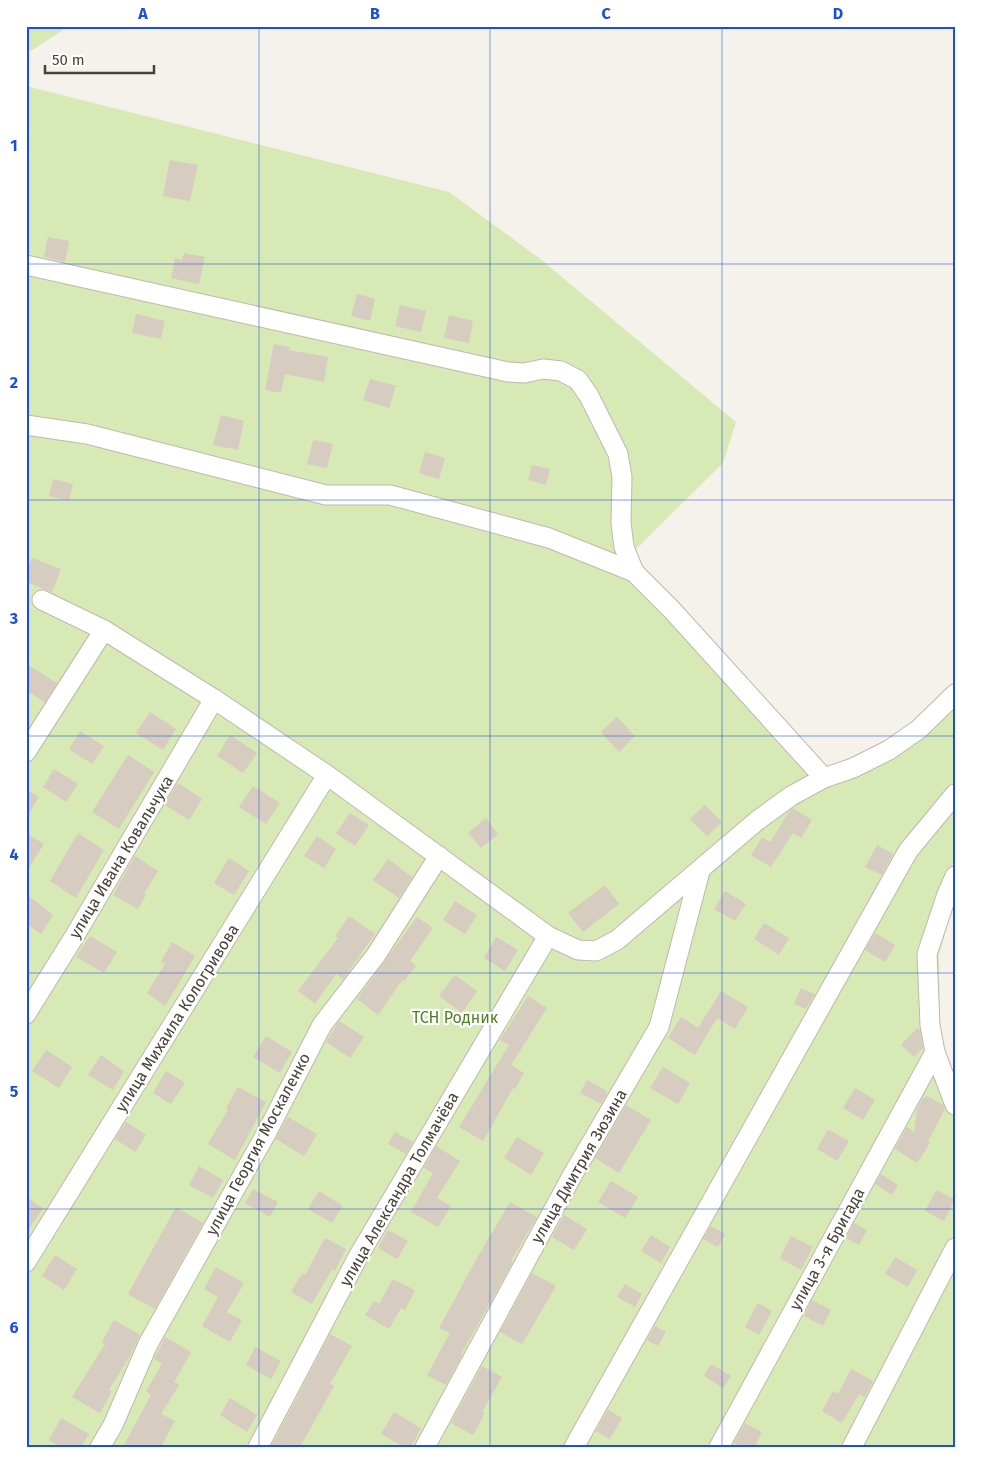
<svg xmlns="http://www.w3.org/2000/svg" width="981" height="1473" viewBox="0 0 981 1473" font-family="'Fira Sans',sans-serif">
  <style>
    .green { fill: #d7e9b4 }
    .building { fill: #d7ccc0 }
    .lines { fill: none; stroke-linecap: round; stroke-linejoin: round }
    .minor-casing { stroke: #c1b8ad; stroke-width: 21 }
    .minor { stroke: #fff; stroke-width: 19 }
    .grid { fill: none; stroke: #1d4ed8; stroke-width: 1; stroke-opacity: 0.55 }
    .labels { text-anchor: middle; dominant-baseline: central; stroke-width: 4.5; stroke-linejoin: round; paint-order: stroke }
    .street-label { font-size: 16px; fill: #4a4138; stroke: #fff }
    .park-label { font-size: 16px; fill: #527d2a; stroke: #fff }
    .neatline { fill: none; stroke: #1d4ed8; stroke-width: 2 }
    .grid-label { font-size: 16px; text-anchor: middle; font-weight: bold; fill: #1d4ed8 }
  </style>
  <rect width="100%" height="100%" fill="#f5f1eb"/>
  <g class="green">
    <polygon points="26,26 69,26 26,54"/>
    <polygon points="26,86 449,192 539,258 736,422 723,463 634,551 630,581 827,783 955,699 955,900 939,954 940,1051 955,1119 955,1447 26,1447"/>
  </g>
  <g class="building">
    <polygon points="170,160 198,165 190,201 163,196"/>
    <polygon points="48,237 69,241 65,262 44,257"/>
    <polygon points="184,253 205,257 199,284 171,278 175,258 182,260"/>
    <polygon points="357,294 375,299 370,321 351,316"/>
    <polygon points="400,305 426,311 421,332 395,326"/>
    <polygon points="136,314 165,321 161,339 132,333"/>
    <polygon points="449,315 473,321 469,343 444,338"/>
    <polygon points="274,344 290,347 289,350 328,357 324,382 285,374 281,393 265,390"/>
    <polygon points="370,379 396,386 389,408 363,400"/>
    <polygon points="221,415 244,421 238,450 213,445"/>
    <polygon points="313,440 333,444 327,468 307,464"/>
    <polygon points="425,452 445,458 439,479 419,473"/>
    <polygon points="532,465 550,469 546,485 528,480"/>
    <polygon points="53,479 73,484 69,501 49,496"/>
    <polygon points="32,558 61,569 52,592 26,582 26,572"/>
    <polygon points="26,664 57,683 45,702 26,690"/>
    <polygon points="150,712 176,729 163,750 136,733"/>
    <polygon points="617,717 635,736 619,752 601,732"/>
    <polygon points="80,731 104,746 92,764 69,749"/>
    <polygon points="230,735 257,753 243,773 217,756"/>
    <polygon points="128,755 154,772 119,829 92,812"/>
    <polygon points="54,769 78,784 66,802 43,787"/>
    <polygon points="178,783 202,799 189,820 165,805"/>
    <polygon points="253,786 280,803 266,824 239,807"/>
    <polygon points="26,789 39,797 26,818"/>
    <polygon points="705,805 722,822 707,836 690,819"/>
    <polygon points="793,808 812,820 801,838 793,833 771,867 751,855 762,837 770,842 789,812"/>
    <polygon points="350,813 369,825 355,846 336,833"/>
    <polygon points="486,818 498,834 481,848 468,833"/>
    <polygon points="26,833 44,844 26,872"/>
    <polygon points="78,833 104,850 76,898 50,881"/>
    <polygon points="317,836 336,849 324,868 304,856"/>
    <polygon points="877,845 893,854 882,875 865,867"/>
    <polygon points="135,856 158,871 144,894 146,895 138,909 113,895"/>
    <polygon points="229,858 249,871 234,895 214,883"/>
    <polygon points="388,859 412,877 399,898 373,880"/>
    <polygon points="605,885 619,904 583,932 568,913"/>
    <polygon points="725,891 746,904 735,921 714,909"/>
    <polygon points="26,894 53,915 41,934 26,924"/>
    <polygon points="455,901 477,915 465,934 443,920"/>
    <polygon points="349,916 375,934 343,979 336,974 315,1004 298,991 338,938 335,936"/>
    <polygon points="417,917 433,928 410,961 416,966 404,981 402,980 378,1015 357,999"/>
    <polygon points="764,923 789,938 779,955 754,939"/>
    <polygon points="875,933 895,945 885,962 865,950"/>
    <polygon points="90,936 117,952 104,973 76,957"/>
    <polygon points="496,937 518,950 505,971 484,958"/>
    <polygon points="172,942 195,956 165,1006 147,993 165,964 161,962"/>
    <polygon points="455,975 477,991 462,1013 439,996"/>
    <polygon points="801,988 815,994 806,1009 794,1004"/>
    <polygon points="721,991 748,1007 735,1029 717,1018 695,1055 668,1038 681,1017 698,1028"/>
    <polygon points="528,996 547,1008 511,1065 524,1073 515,1089 513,1088 483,1141 459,1127 509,1045 500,1040"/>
    <polygon points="339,1021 364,1037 350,1058 326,1042"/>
    <polygon points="917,1028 920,1030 923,1048 914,1057 901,1045"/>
    <polygon points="266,1036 292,1052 280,1073 253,1057"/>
    <polygon points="46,1050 72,1067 59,1088 32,1071"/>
    <polygon points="101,1055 124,1071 113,1090 88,1075"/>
    <polygon points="663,1067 690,1083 678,1104 650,1088"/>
    <polygon points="166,1071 185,1083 171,1104 153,1093"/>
    <polygon points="587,1080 607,1091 606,1093 607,1094 601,1104 580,1093"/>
    <polygon points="238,1087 266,1102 235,1160 208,1144 228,1110 226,1108"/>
    <polygon points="855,1088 875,1100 863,1120 843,1108"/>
    <polygon points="927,1096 943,1105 945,1109 928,1141 930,1143 917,1163 895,1149 907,1127 914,1132 917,1109 922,1099"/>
    <polygon points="626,1105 651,1120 619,1173 595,1158"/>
    <polygon points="288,1117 317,1134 304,1156 276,1139"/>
    <polygon points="126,1122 146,1135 135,1152 115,1139"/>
    <polygon points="828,1130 849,1141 837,1161 817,1149"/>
    <polygon points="395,1132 413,1142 406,1154 388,1144"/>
    <polygon points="517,1137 544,1153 531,1175 504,1158"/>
    <polygon points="436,1146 460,1161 437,1198 451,1206 438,1227 411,1212 433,1173 424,1168"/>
    <polygon points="199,1166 223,1180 213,1198 189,1185"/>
    <polygon points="881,1174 898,1185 892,1195 875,1184"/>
    <polygon points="611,1181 638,1197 625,1218 598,1202"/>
    <polygon points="253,1189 278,1202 270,1217 245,1203"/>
    <polygon points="936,1190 955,1199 944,1221 925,1211"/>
    <polygon points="319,1191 343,1206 332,1223 308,1209"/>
    <polygon points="26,1197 43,1208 26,1233"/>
    <polygon points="510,1202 537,1217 511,1261 513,1262 461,1354 462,1355 446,1385 427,1375 450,1333 439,1328 477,1258"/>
    <polygon points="176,1207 203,1223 155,1309 128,1294"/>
    <polygon points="564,1215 587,1229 574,1250 552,1237"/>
    <polygon points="854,1223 867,1230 859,1245 846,1238"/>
    <polygon points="711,1226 725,1234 718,1247 703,1239"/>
    <polygon points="388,1230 408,1241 397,1259 378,1248"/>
    <polygon points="651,1235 670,1247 661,1263 641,1251"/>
    <polygon points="791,1236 813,1247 801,1270 780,1258"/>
    <polygon points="325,1238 346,1249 335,1271 332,1269 312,1304 291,1292 302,1273 305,1275"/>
    <polygon points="55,1255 77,1269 64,1290 42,1276"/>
    <polygon points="895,1257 917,1270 908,1287 885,1274"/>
    <polygon points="216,1267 244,1283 227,1312 242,1320 230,1342 202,1326 218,1297 204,1289"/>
    <polygon points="532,1273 556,1286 522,1344 500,1332"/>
    <polygon points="393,1279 415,1290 405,1310 401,1308 389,1329 365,1315 374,1301 379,1304"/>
    <polygon points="625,1284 642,1294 635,1307 617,1297"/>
    <polygon points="812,1300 831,1310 823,1326 804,1316"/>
    <polygon points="758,1303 772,1311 759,1335 745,1327"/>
    <polygon points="114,1320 140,1335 131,1354 109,1390 112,1391 100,1413 72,1397 105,1344 102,1342"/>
    <polygon points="655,1326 666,1332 658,1346 647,1340"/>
    <polygon points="330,1334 352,1346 330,1384 334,1386 300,1447 271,1447"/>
    <polygon points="165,1337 191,1352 174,1382 179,1385 161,1414 175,1421 161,1447 123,1447 151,1395 146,1391 162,1364 154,1359"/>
    <polygon points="255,1347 281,1361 271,1379 246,1365"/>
    <polygon points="711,1364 731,1376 723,1388 704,1376"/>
    <polygon points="482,1366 502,1377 482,1412 485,1413 473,1435 451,1423"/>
    <polygon points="851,1369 873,1381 865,1397 859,1394 842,1423 822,1411 833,1391 838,1394"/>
    <polygon points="230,1398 257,1415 247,1432 220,1415"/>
    <polygon points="608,1410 622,1418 610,1439 596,1431"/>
    <polygon points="394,1412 421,1428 411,1447 404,1447 381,1434"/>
    <polygon points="61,1418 89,1434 81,1447 61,1447 49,1440"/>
    <polygon points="745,1423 762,1432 754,1447 741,1447 734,1443"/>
  </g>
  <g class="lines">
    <g class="minor-casing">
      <g id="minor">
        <polyline points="26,265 508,372 524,373 543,369 561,371 578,380 589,396 618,454 622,477 621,523 624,547 634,572 672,610 824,778"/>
        <polyline points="26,425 87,434 326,495 390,495 549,538 634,572"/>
        <polyline points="42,600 104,630 214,699 327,775 548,936 578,950 596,951 617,940 758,820 791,796 824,778 853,768 889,750 919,729 955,694"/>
        <polyline points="26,752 104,630"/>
        <polyline points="955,876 947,894 927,954 930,1025 935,1052 955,1105"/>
        <polyline points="26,1014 74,937 214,699"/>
        <polyline points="26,1262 327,775"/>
        <polyline points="100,1447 113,1425 148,1344 267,1132 322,1025 376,955 439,856"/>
        <polyline points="258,1447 359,1255 548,936"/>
        <polyline points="425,1447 573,1174 659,1027 700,871"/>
        <polyline points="574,1447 908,851 955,794"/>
        <polyline points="719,1447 935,1052"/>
        <polyline points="852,1447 955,1248"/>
      </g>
    </g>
    <use href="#minor" class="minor"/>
  </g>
  <path class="grid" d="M 259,26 L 259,1447M 490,26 L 490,1447M 722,26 L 722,1447M 26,264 L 955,264M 26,500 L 955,500M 26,736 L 955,736M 26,973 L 955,973M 26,1209 L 955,1209"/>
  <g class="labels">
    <g class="street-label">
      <text transform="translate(121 857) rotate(-59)">улица Ивана Ковальчука</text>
      <text transform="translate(177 1018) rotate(-58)">улица Михаила Кологривова</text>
      <text transform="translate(258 1144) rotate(-62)">улица Георгия Москаленко</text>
      <text transform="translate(579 1166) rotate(-60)">улица Дмитрия Зюзина</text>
      <text transform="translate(399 1189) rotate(-60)">улица Александра Толмачёва</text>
      <text transform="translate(827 1249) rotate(-61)">улица 3-я Бригада</text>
    </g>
    <g class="park-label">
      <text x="455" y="1017">ТСН Родник</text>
    </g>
  </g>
  <rect width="981" height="1473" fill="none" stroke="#ffffff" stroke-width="55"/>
  <path d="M45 65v8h109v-8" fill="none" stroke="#4a4138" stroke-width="2.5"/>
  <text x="52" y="65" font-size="15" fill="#4a4138" stroke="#ffffff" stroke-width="4" paint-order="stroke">50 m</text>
  <rect x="28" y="28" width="926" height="1418" class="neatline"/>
  <g class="grid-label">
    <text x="143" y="19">A</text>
    <text x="375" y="19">B</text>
    <text x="606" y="19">C</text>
    <text x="838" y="19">D</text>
    <text x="14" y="151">1</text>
    <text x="14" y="388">2</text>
    <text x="14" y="624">3</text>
    <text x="14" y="860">4</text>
    <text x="14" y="1097">5</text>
    <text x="14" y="1333">6</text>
  </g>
</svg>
